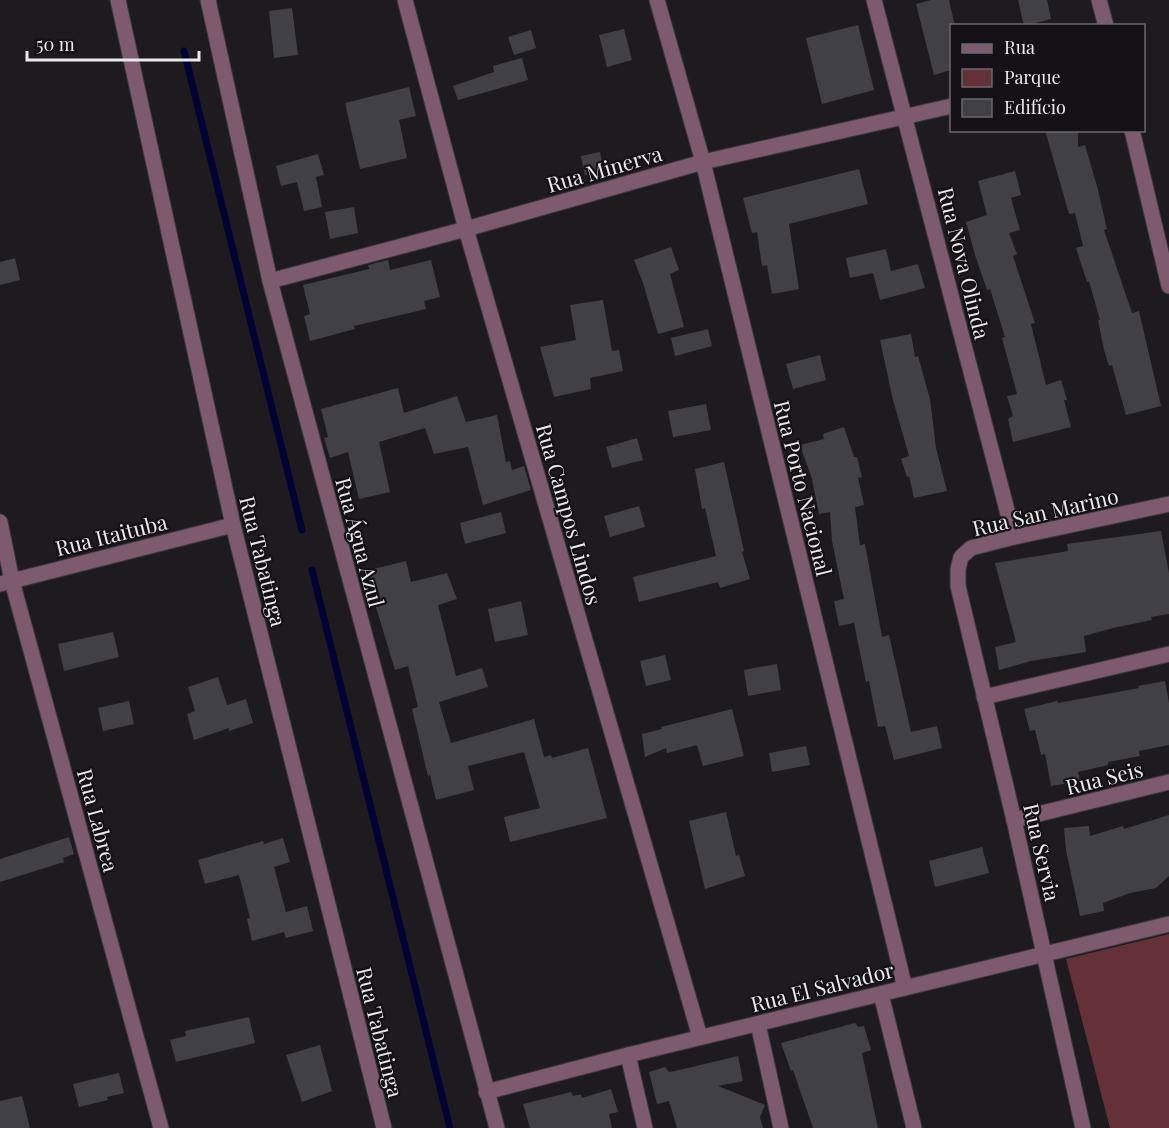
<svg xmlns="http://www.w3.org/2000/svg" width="1169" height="1128" viewBox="0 0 1169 1128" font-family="'Playfair Display',serif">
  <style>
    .green { fill: #643138 }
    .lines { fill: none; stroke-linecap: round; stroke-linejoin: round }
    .stream { stroke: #010233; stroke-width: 7 }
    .building { fill: #414044 }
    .street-casing { stroke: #3a383b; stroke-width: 17 }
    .street { stroke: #7d5a6d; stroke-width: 15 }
    .labels { text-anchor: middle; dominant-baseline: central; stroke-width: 4.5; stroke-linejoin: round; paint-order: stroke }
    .street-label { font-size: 21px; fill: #ebe9ec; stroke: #141215 }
  </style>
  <rect width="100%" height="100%" fill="#1d1b1e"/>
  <polygon class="green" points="1169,934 1169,1128 1110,1128 1066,959"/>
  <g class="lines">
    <g class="stream">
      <polyline points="184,51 302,530"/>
      <polyline points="312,570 450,1128"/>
    </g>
  </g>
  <g class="building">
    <polygon points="931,0 949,0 955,26 951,26 951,70 934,75 916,4"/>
    <polygon points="1018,0 1047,0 1051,19 1024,26"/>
    <polygon points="292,8 298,55 274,58 269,11"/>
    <polygon points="858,25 874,90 822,104 806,38"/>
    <polygon points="624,29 632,60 607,67 599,35"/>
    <polygon points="531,30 536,48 514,55 508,37"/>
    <polygon points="522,58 528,80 458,100 453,86 494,72 493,66"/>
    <polygon points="409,87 416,116 399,120 407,158 360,169 345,103"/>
    <polygon points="1045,130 1078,130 1078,147 1085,145 1097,186 1107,229 1104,230 1132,313 1139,311 1161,406 1126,415 1112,365 1109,366 1104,350 1098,320 1100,320 1089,281 1087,282 1076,248 1083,246 1075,213 1069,214"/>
    <polygon points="600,152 604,171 585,175 581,156"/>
    <polygon points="318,154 324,175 316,177 322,207 304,211 297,182 281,186 276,166"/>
    <polygon points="859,169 868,204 789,224 799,289 772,294 767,265 762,266 757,232 752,233 743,198"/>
    <polygon points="1015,171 1021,195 1011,198 1020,230 1009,233 1017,254 1013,256 1035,323 1031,324 1046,385 1061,380 1067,400 1064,400 1071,427 1013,442 1008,419 1013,416 1007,396 1017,394 1002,338 1005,337 990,289 987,290 975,255 966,222 987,215 978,181"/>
    <polygon points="354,207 358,233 330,239 325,212"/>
    <polygon points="671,247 679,270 670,274 684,327 658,334 643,283 634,260"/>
    <polygon points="886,249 891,271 918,264 925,288 880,300 873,273 850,278 846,258"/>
    <polygon points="15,258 20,280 0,285 0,262"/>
    <polygon points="388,260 390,270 431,260 440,297 424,301 426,309 354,326 355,329 310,341 304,316 310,314 303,285 369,269 368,265"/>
    <polygon points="603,300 612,351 619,350 623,371 590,378 591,389 554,397 540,347 576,340 570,305"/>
    <polygon points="708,329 712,346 675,356 671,338"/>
    <polygon points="911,334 915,357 918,356 930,399 936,448 947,491 914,498 909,476 907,477 901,459 909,456 893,400 880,340"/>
    <polygon points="820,355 826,380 793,389 786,364"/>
    <polygon points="398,388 404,413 457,396 466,422 497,415 506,462 510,461 512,470 524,466 531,490 483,505 468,447 434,454 425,428 379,442 390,492 359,499 348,452 330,458 324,438 328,437 321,409"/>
    <polygon points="706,404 711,430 673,437 668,411"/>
    <polygon points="844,427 854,457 857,457 862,477 858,478 864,505 855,507 860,545 865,544 882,637 889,635 911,732 937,726 942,748 894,760 885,726 878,727 869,681 866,682 854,623 839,626 834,601 844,599 832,541 830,512 819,514 812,479 800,445 824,439 823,434"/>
    <polygon points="637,438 643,460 612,468 606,447"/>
    <polygon points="724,462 744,551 742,552 750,579 720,588 718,582 639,602 633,577 716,556 705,508 702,509 695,469"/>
    <polygon points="639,506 645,527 610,537 604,516"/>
    <polygon points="501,512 506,533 465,544 460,523"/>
    <polygon points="1161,531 1169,573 1169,614 1151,617 1152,620 1113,628 1084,636 1086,652 1031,661 999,670 995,647 1016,642 995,563 1068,551 1067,544"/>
    <polygon points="406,561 411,582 447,573 457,599 438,605 456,676 482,668 488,687 439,702 451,743 534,719 544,757 551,755 552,758 588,748 607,818 510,842 504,817 540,808 524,752 468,766 474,790 436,800 430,775 428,776 412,709 418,707 408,666 395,670 365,571"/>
    <polygon points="521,601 528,635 495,642 488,609"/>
    <polygon points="113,632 119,657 64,671 58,644"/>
    <polygon points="665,655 671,680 646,686 640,661"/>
    <polygon points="777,664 781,690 748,696 744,670"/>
    <polygon points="218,677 227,705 246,699 253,723 229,731 229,728 194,740 187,714 195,711 188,687"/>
    <polygon points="1165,681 1169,703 1169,745 1139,751 1140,756 1108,762 1108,765 1078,772 1080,781 1051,786 1045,754 1041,755 1035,730 1030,731 1024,709 1057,701 1058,703 1139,688 1138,686"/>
    <polygon points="129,701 134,724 103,731 98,708"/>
    <polygon points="732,709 744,756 703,766 697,745 667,753 666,748 645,757 642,734 662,729 661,727"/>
    <polygon points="806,746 810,765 772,772 769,753"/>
    <polygon points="726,812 736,856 739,855 745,876 705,889 689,821"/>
    <polygon points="1169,815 1169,876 1156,888 1130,893 1103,903 1104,911 1080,916 1066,850 1064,828 1089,826 1090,836 1123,826 1124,829"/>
    <polygon points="69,837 74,854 63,858 64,862 0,882 0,859"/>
    <polygon points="283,838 290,862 274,867 286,912 307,906 313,931 286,938 284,932 252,941 247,919 250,918 239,875 205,884 198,860 263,841 264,844"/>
    <polygon points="982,847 989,873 935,887 929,861"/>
    <polygon points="249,1017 255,1043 176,1062 170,1040 186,1036 185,1031"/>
    <polygon points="855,1023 858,1027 864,1026 871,1050 862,1053 878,1128 813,1128 793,1070 791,1071 781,1043"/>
    <polygon points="320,1045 332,1091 302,1102 286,1055"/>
    <polygon points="738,1056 743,1081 718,1086 765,1105 760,1117 763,1128 677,1128 669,1101 657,1104 649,1072 665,1067 669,1072 675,1071"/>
    <polygon points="119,1073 124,1093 107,1097 108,1100 79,1107 73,1084"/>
    <polygon points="611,1089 618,1112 609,1114 612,1128 530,1128 523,1104 571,1092 573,1096 581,1094 582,1098"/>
    <polygon points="22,1096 30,1128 0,1128 0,1101"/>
  </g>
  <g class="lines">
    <g class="street-casing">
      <g id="street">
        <polyline points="118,0 233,525 384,1128"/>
        <polyline points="208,0 270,281 497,1128"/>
        <polyline points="405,0 466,229 700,1037"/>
        <polyline points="657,0 703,162 905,988"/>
        <polyline points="874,0 1014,537"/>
        <polyline points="1099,0 1106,26"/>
        <polyline points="1132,130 1169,286"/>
        <polyline points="270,281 466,229 703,162 952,106"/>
        <polyline points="0,522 12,581 161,1128"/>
        <polyline points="0,584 233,525"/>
        <polyline points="984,697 1169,654"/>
        <polyline points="1014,820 1169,782"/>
        <polyline points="881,994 914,1128"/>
        <polyline points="758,1024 781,1128"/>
        <polyline points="628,1055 645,1128"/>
        <polyline points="486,1092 628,1055 1169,924"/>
        <polyline points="1083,1128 1014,820 958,586 958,569 961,557 971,548 1014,537 1169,504"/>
      </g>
    </g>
    <use href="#street" class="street"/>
  </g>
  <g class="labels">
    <g class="street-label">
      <text transform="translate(604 168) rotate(-16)">Rua Minerva</text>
      <text transform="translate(965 263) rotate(76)">Rua Nova Olinda</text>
      <text transform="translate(804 488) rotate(76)">Rua Porto Nacional</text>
      <text transform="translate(1045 511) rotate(-13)">Rua San Marino</text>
      <text transform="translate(570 514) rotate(74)">Rua Campos Lindos</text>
      <text transform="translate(111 534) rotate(-14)">Rua Itaituba</text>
      <text transform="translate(361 542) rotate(75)">Rua Água Azul</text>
      <text transform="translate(264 561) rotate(76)">Rua Tabatinga</text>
      <text transform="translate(1104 777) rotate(-14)">Rua Seis</text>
      <text transform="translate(99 820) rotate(75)">Rua Labrea</text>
      <text transform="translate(1043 852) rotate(77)">Rua Servia</text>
      <text transform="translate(822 986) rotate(-14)">Rua El Salvador</text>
      <text transform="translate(381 1032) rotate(76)">Rua Tabatinga</text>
    </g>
  </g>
  <rect x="950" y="24" width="195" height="108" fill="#141215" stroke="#6a686b" stroke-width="1.5"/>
  <rect x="962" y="44" width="30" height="9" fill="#7d5a6d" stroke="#6a686b" stroke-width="1.5"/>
  <text x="1004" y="54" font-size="18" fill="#ebe9ec">Rua</text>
  <rect x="962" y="69" width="30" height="18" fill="#643138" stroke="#6a686b" stroke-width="1.5"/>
  <text x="1004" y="84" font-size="18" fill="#ebe9ec">Parque</text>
  <rect x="962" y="99" width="30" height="18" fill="#414044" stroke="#6a686b" stroke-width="1.5"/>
  <text x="1004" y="114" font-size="18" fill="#ebe9ec">Edifício</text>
  <path d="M27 51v9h172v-9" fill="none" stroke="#ebe9ec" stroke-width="3"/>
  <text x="36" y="51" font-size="18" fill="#ebe9ec" stroke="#141215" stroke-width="4.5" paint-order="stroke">50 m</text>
</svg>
